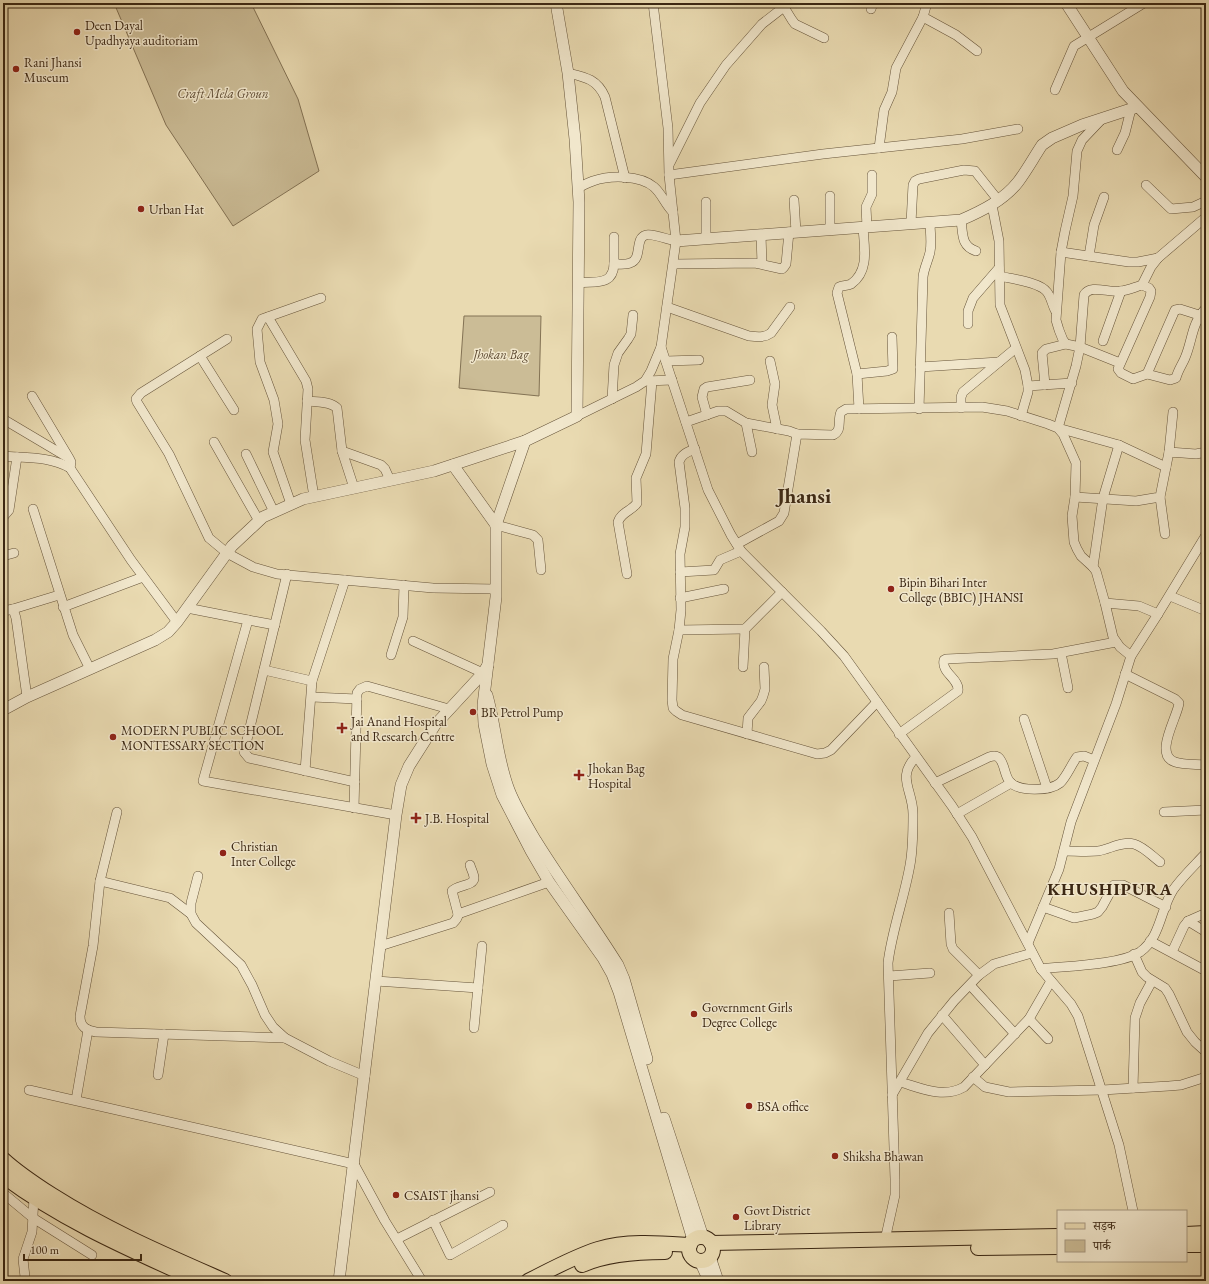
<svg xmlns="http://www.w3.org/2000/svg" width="1209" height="1284" viewBox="0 0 1209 1284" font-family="'EB Garamond','Noto Serif Devanagari',serif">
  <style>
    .green { fill: #cbbc96; stroke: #837254 }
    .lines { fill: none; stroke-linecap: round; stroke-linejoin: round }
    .minor-casing { stroke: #66543a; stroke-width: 10 }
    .tertiary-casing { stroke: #66543a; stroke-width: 12 }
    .primary-casing { stroke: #3b2713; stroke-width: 16 }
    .minor { stroke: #f1e7cc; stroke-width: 9 }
    .tertiary { stroke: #f1e7cc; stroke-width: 11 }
    .primary { stroke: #e9dab1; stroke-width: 14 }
    .poi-dot { fill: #8f2418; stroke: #f1e7cc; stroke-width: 1.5 }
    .labels { text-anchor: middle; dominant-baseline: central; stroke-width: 3; stroke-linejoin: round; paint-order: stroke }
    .poi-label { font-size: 13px; fill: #3b2713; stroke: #f1e7cc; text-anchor: start }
    .park-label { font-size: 13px; font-style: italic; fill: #5f4c34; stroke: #f1e7cc }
    .district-label { font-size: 17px; font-weight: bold; letter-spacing: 1px; fill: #3b2713; stroke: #f1e7cc }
    .town-label { font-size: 21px; font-weight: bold; fill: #3b2713; stroke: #f1e7cc }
  </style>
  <rect width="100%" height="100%" fill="#e9dab1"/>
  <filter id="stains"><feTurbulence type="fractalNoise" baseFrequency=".005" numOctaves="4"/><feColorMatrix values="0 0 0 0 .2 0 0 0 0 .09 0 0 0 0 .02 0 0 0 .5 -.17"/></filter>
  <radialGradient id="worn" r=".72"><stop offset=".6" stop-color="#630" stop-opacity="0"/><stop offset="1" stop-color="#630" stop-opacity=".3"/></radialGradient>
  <g class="green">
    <polygon points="114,3 251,3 298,99 319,171 233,226 166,125"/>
    <polygon points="464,316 541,316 539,396 459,388"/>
  </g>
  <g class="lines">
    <g class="minor-casing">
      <g id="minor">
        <polyline points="784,7 792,20 795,24 824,38"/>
        <polyline points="871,9 873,3"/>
        <polyline points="923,17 956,35 977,51"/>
        <path d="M 568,73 C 585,77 597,79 605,97 L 625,178"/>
        <polyline points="1055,90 1074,46 1144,3"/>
        <polyline points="1101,120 1082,140 1077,151 1073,196 1065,231 1061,252 1056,320 1059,330 1063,340 1066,344 1080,347 1120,363"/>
        <polyline points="879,148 884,110 892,92 896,68 923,17 927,3"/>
        <polyline points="1117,150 1125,133 1131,109"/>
        <polyline points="670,163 700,103 726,65 762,24 789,3"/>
        <polyline points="669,175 823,154 962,139 1018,129"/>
        <polyline points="1146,185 1171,209 1193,207 1206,201"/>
        <path d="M 578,188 C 583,185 588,183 593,181 C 610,175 640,175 654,187 C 662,194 665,204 673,212"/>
        <polyline points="794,200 796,232"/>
        <polyline points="992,205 999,241 1000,305 1025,370 1028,386 1028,392 1021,416"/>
        <path d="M 961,220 C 963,234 961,246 976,251"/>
        <polyline points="911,223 913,185 915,181 919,179 964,170 975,171 998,200"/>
        <polyline points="867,227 866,207 872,194 872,175"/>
        <polyline points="830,229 830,196"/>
        <polyline points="761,235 762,264"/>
        <polyline points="614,237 614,264"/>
        <polyline points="706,239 706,202"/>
        <polyline points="1061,252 1129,262 1138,262 1158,258"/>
        <polyline points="1089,256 1094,225 1104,197"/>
        <polyline points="674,264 755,263 782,269 784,267 786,264 789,232"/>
        <path d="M 999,276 C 1012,279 1040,282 1047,292 C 1051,297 1052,304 1055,310"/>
        <path d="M 579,283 C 596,281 613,286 614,264 C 619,264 626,265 630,263 C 643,259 634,238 646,235 C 652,233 669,240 676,241"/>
        <polyline points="1142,285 1151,267 1158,258 1206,217"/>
        <path d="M 667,307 L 749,336 C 757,337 764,338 771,333 L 790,307"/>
        <polyline points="268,317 306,381 308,389 305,440 314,497"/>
        <polyline points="968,324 968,311 973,298 999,268"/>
        <polyline points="227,339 141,393 136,399 137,402 169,454 209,538 227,553 253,567 277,574 433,588 496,589"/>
        <polyline points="1103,341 1121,291"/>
        <polyline points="661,347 708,490 731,535 741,551 821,631 844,656 952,806 972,837 1041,969 1071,1004 1078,1016 1119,1145 1133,1211"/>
        <polyline points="200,356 234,410"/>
        <polyline points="666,361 699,360"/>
        <polyline points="770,361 775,384 772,405 777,429"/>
        <polyline points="920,367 999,362"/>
        <polyline points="857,374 887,371 893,369 892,337"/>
        <polyline points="1147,374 1175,310 1180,309 1199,315"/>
        <polyline points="646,381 672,380"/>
        <polyline points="1045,385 1042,353 1046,349 1066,344"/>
        <polyline points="1028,386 1072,383"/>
        <polyline points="32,396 69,458 71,462 70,468"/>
        <polyline points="612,399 614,365 618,353 628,339 631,334 633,315"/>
        <path d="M 307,401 C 317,402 330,401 337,408 L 342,451 L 354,488"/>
        <polyline points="961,408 961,397 963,392 1016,348"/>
        <path d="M 859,409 L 857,374 L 837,293 L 839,287 C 843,285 847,286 851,284 C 870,271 864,246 863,227"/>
        <path d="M 919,409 L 923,277 C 924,268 928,261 930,252 C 932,242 930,232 930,222"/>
        <polyline points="707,415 702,397 704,389 707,387 750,380"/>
        <polyline points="577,416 636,387 645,381 651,371 661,347 676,241 669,175 668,128 653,3"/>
        <polyline points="3,419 67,457"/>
        <polyline points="686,422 718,411 726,411 746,423 789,431 797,434"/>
        <polyline points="746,423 752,452"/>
        <polyline points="214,442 259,521"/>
        <path d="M 695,449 C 688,452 681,454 679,462 L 685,508 L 685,527 L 680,554 L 681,610 L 679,630 L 673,659 L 672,700 L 673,708 L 676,711 L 682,715 L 817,754 L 825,753 L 831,750 L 877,702"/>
        <polyline points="342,451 381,465 385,469 390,480"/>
        <polyline points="1169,452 1173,412"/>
        <polyline points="246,454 274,512"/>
        <path d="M 3,456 C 25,458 50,456 70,468 L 131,560 L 177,622"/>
        <path d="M 1166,467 L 1119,445 L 1058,428 L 1076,366 L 1080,347 L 1084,295 C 1090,284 1109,293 1120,291 C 1127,291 1135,287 1142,285 L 1149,288 L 1151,291 L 1150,297 L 1118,369 L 1121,373 L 1133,379 L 1147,374 L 1170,380 L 1176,378 C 1178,370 1182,365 1185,358 C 1193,339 1191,324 1206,308"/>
        <polyline points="1075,497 1136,501 1160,497 1169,452 1196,454 1206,452"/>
        <polyline points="1160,497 1165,534"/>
        <polyline points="291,504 273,452 278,424 274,400 260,362 257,329 262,319 321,298"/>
        <polyline points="33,509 73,635 90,669"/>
        <polyline points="3,517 9,510 17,457"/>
        <polyline points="496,525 533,535 538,540 541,570"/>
        <path d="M 737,544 L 779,521 L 784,513 L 797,434 L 833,435 C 843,430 837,420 841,412 L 846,409 L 982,407 L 1007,411 L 1048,424 L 1058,428 L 1063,434 L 1076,463 L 1075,497 L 1072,516 L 1074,542 L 1077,549 L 1081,556 L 1093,567 L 1096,571 L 1105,603 L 1113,637 L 1120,647 L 1131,656"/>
        <polyline points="3,556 14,553"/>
        <polyline points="1093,567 1103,498 1119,445"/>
        <polyline points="680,572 714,570 720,560 741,551"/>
        <polyline points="287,574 244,752 249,758 355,782"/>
        <path d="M 627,574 L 618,522 C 621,512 632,511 637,503 L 636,478 L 646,454 L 652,381"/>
        <polyline points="1170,596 1206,611"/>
        <polyline points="680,598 724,589"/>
        <polyline points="1105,603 1139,606 1158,614"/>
        <polyline points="63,607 143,577"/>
        <polyline points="3,608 4,611 13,609 16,618 27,697"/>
        <polyline points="187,608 248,620 203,781 396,815"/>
        <polyline points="13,609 59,595"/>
        <polyline points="248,620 275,625"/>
        <polyline points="679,630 745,629"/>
        <polyline points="413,641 483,673"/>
        <polyline points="1061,653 1068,688"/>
        <polyline points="391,655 403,617 404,585"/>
        <polyline points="743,667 745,629 782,592"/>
        <polyline points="264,670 312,681 305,771"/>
        <path d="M 1125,674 L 1175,699 L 1179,703 C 1178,716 1153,755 1175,762 C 1184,765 1196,764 1206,765"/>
        <polyline points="312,681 345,580"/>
        <polyline points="312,697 357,699"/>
        <polyline points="1024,719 1047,788"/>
        <polyline points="747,734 748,718 761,701 763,696 765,689 764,667"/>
        <path d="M 899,734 L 958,691 C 960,679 941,673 944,660 L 946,659 L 1053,654 L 1116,642"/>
        <path d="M 935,783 L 989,757 C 992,756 995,755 998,757 C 1005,762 1004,776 1010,782 C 1019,792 1050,791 1060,783 C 1067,776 1071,765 1077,757 L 1084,756 L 1094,760"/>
        <polyline points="354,808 357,693 360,689 367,686 449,709"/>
        <path d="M 117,812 L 100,881 L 93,946 L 80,1016 C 80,1027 86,1030 96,1032 L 285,1038"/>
        <polyline points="1164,812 1206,810"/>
        <polyline points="957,814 1011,783"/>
        <path d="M 1064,851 C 1075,851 1086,852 1098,851 C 1110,849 1122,841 1134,844 C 1144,847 1152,856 1160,862"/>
        <polyline points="198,876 191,903 191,914 196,923 241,965 252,985 265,1015 273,1027 285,1038 329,1061 365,1076"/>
        <polyline points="100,881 170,898 191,914"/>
        <polyline points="1043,907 1074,918 1093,914 1098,912 1102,907 1114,885 1123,885 1166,907"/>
        <polyline points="949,913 951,944 953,949 979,975"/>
        <polyline points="458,914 549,882"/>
        <polyline points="1188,921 1206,932"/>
        <polyline points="1150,941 1206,971"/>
        <polyline points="1028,943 1059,869 1071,822 1116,704 1131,656 1158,614 1206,535"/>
        <path d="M 380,946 L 453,923 C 456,920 458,918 458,914 L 452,891 C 457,885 474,886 474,878 C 474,874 471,869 470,865"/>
        <polyline points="1172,952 1184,926 1188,921 1206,913"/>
        <polyline points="1134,954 1142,972 1147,977 1165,988 1169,994 1187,1032 1195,1042 1206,1052"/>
        <path d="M 1041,969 C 1066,966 1120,965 1140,952 C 1161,937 1160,910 1173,890 C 1182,877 1195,865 1206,853"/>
        <polyline points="889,976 930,973"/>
        <polyline points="376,981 478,988"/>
        <polyline points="970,985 1015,1034"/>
        <polyline points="942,1015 985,1065"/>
        <polyline points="1029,1019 1048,1039"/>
        <polyline points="474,1028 482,946"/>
        <polyline points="158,1075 164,1034"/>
        <polyline points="973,1077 985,1087 1009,1092 1102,1090 1169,1086 1181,1085 1206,1077"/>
        <path d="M 900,1082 C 921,1088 943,1099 964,1087 L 1029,1019 L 1051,981"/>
        <polyline points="1133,1088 1135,1018 1140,1003 1152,981"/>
        <polyline points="29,1090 354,1164 385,1221 422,1281"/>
        <polyline points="892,1095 928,1033 954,1001 979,975 994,964 1032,953"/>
        <polyline points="76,1100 88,1030"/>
        <polyline points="3,1193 33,1218 92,1255"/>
        <polyline points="433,1220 450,1255 503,1225"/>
        <polyline points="397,1239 490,1192"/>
        <path d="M 885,1240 L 895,1195 L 895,1179 L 888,963 C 892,930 904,899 910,865 C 913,849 913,831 913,814 C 913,790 896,777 916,757"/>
        <polyline points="25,1277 23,1259 32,1232 34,1198"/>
      </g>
    </g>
    <g class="tertiary-casing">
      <g id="tertiary">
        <polyline points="1066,3 1123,91 1206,177"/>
        <path d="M 676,241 L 961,220 C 982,211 1004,200 1018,182 C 1027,170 1034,157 1042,145 L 1052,138 L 1082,125 L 1137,107"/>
        <polyline points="525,441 496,525 496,597 483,705 484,724 492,764 502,795 531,851 549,882 603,958 612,974 619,992 693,1240"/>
        <polyline points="453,465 496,525"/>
        <path d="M 487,695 C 496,727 497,759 509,790 C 516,808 526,824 536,841 C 562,883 592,923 618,965 L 624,979 L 647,1059"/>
        <polyline points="3,710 27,697 155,640 168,632 177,622 232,546 263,517 303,499 434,471 525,441 577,416 579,202 575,139 568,73 556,3"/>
        <polyline points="664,1118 703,1237"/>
        <polyline points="710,1257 718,1281"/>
        <polyline points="700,1261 709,1281"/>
        <polyline points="339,1281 396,815 401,785 409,766 435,725 483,673 488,665"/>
      </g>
    </g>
    <g class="primary-casing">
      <g id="primary">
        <path d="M 3,1159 C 18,1173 35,1184 52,1195 C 107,1230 166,1255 225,1281"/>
        <path d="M 3,1176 C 63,1221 131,1250 199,1281"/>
        <polyline points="1186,1234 1206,1233"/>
        <circle cx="701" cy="1249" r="12"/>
        <polyline points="711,1243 1058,1236"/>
        <polyline points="1186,1245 1206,1245"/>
        <polyline points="978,1248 1058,1247"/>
        <path d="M 582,1265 C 607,1254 637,1252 665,1252"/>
        <path d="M 528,1281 C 550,1270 573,1257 598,1249 C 627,1240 660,1243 690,1245"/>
      </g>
    </g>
    <use href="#minor" class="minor"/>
    <use href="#tertiary" class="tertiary"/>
    <use href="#primary" class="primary"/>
  </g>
  <g class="poi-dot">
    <circle cx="77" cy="32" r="4"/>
    <circle cx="16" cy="69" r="4"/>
    <circle cx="141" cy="209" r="4"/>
    <circle cx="891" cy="589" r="4"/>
    <circle cx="473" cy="712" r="4"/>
    <path d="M340 722h4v4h4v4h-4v4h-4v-4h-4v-4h4z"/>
    <circle cx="113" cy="737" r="4"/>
    <path d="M577 769h4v4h4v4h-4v4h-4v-4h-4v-4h4z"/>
    <path d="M414 812h4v4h4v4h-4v4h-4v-4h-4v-4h4z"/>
    <circle cx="223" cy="853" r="4"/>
    <circle cx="694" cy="1014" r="4"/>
    <circle cx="749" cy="1106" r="4"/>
    <circle cx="835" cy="1156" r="4"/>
    <circle cx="396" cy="1195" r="4"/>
    <circle cx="736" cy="1217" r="4"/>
  </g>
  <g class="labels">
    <g class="poi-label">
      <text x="85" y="25">Deen Dayal<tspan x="85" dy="15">Upadhyaya auditoriam</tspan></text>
      <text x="24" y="62">Rani Jhansi<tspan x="24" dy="15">Museum</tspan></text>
      <text x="149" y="209">Urban Hat</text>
      <text x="899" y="582">Bipin Bihari Inter<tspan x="899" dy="15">College (BBIC) JHANSI</tspan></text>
      <text x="481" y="712">BR Petrol Pump</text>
      <text x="351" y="721">Jai Anand Hospital<tspan x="351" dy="15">and Research Centre</tspan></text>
      <text x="121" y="730">MODERN PUBLIC SCHOOL<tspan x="121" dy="15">MONTESSARY SECTION</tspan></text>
      <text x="588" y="768">Jhokan Bag<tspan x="588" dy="15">Hospital</tspan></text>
      <text x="425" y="818">J.B. Hospital</text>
      <text x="231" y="846">Christian<tspan x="231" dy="15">Inter College</tspan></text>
      <text x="702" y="1007">Government Girls<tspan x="702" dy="15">Degree College</tspan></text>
      <text x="757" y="1106">BSA office</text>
      <text x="843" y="1156">Shiksha Bhawan</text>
      <text x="404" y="1195">CSAIST jhansi</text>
      <text x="744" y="1210">Govt District<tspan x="744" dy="15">Library</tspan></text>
    </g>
    <g class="park-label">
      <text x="223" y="93">Craft Mela Groun</text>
      <text x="501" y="354">Jhokan Bag</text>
    </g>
    <g class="district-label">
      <text x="1110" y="889">KHUSHIPURA</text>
    </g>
    <g class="town-label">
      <text x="804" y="495">Jhansi</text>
    </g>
  </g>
  <rect width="1209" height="1284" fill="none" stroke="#e9dab1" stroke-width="16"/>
  <rect x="4" y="4" width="1201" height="1276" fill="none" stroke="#3b2713" stroke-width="2"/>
  <rect x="8" y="8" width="1193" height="1268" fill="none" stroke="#3b2713"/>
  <rect x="1057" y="1210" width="130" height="52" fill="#f1e7cc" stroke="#a89a82"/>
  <rect x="1065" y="1223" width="20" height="6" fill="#e9dab1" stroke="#a89a82"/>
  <text x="1093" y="1230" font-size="12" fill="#3b2713">सड़क</text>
  <rect x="1065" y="1240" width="20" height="12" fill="#cbbc96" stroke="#a89a82"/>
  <text x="1093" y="1250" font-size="12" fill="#3b2713">पार्क</text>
  <path d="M24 1254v6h117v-6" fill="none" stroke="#3b2713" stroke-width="2"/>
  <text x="30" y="1254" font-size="12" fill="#3b2713" stroke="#f1e7cc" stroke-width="3" paint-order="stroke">100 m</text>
  <rect width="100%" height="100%" filter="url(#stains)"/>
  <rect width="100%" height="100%" fill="url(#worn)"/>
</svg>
